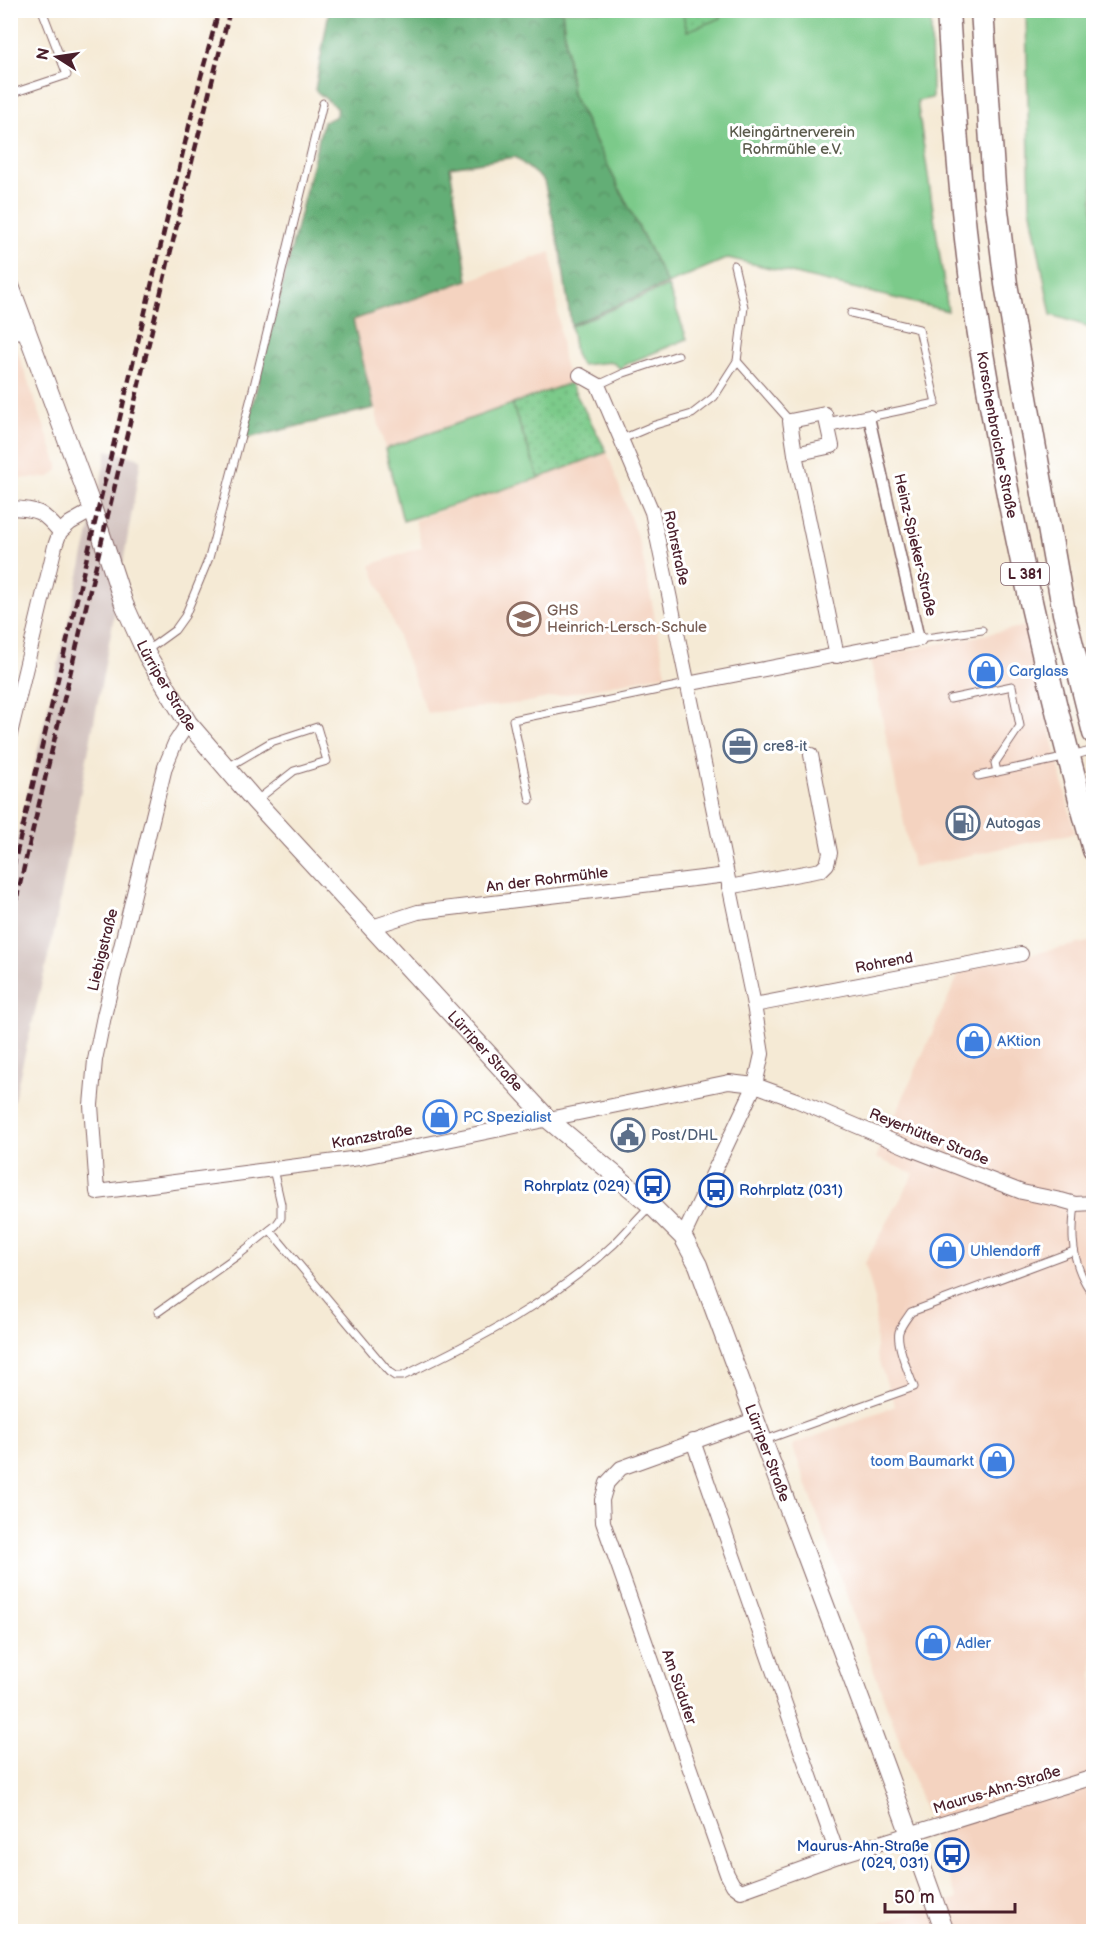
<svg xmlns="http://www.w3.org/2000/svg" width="1104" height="1942" viewBox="0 0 1104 1942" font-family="'Balsamiq Sans',sans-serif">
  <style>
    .built { fill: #f4d3c0 }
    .railway { fill: #d0c0bc }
    .green { fill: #7bca8a; stroke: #62745a; stroke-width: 1.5 }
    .forest { fill: url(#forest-crowns); stroke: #576650; stroke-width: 1.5 }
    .park { fill: url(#park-dots); stroke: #62745a; stroke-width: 1.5 }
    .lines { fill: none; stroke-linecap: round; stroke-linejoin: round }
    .service-casing { stroke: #866666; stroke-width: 9 }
    .pedestrian-casing { stroke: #866666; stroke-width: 13 }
    .minor-casing { stroke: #866666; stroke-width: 16 }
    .tertiary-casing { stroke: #866666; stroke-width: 20 }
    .primary-casing { stroke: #866666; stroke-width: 25 }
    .service { stroke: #fff; stroke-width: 7 }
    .pedestrian { stroke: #fff; stroke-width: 10 }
    .minor { stroke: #fff; stroke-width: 14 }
    .tertiary { stroke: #fff; stroke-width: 18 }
    .primary { stroke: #fff; stroke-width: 22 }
    .rail { stroke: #4a1f2b; stroke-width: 4.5; stroke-dasharray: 9 4.5; stroke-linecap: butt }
    .labels { text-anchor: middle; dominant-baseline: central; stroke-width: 6; stroke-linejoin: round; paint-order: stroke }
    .shield { fill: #fff; stroke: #80626b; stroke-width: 1.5 }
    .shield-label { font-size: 14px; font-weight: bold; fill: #4a1f2b }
    .park-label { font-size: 15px; fill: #5b5b4c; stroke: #fff }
    .street-label { font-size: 15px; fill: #4a1f2b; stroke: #fff }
    .education-label { font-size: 15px; fill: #785e54; stroke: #fff; text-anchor: start }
    .shop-label { font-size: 15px; fill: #366cbe; stroke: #fff; text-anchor: start }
    .service-label { font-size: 15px; fill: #4e5e75; stroke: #fff; text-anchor: start }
    .transit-label { font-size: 15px; fill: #164399; stroke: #fff; text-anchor: end }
  </style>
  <defs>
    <pattern id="forest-crowns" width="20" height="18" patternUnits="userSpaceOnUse" patternTransform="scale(1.5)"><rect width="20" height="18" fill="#64ae76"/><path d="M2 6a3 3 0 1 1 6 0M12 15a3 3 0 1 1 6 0" fill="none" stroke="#548d61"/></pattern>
    <pattern id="park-dots" width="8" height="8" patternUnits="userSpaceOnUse" patternTransform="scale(1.5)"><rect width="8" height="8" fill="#7bca8a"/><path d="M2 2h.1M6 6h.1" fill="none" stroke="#6cad77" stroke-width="1.8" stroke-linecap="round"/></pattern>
  </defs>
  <rect width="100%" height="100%" fill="#fff"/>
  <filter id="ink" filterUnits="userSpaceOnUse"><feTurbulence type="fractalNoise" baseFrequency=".0167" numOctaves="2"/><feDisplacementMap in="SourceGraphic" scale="12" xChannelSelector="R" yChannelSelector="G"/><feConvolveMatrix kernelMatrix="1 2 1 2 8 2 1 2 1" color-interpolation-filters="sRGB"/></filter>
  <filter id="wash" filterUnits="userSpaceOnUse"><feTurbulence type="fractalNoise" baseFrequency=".008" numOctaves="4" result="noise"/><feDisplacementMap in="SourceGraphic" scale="24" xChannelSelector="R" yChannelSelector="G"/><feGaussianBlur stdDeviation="1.35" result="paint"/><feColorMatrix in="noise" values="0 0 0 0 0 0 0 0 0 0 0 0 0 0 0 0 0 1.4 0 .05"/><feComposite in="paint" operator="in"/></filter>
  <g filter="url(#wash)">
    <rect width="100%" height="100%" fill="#f5ead5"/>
    <g class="built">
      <polygon points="551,252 563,358 570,383 385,449 353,320"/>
      <polygon points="13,339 58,465 58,470 50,477 11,479 10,340"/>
      <polygon points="607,452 641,548 666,674 523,703 427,713 371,565 422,547 415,520"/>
      <polygon points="1026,626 1075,833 913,867 870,658"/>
      <polygon points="1093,941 1093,1931 855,1931 957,1899 792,1445 895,1406 876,1354 875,1300 865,1263 914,1174 876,1158 961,969"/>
    </g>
    <polygon class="railway" points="107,450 141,459 112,627 54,932 11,1112 11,864 98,495"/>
    <g class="green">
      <polygon points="562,11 931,11 932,98 917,101 948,311 728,258 667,284 572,94"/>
      <polygon points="1026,11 1093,11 1093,328 1051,315 1030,207"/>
      <polygon points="668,286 687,339 624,365 622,370 612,362 581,365 575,354 571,326"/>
      <polygon points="512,404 539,478 403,521 385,449"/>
    </g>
    <polygon class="forest" points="329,11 562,11 572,94 667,284 571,325 561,254 544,181 515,157 450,167 468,280 353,320 374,408 244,439 323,122 335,117 338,109 315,90"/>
    <g class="park">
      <polygon points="682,11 720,11 721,18 687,31"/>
      <polygon points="570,383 607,452 539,478 512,404"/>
    </g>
  </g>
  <g filter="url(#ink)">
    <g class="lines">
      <g class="service-casing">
        <g id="service">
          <polyline points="10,94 67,75 42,10"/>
          <polyline points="851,313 919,329 936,403 869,417"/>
          <polyline points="737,361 790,421"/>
          <polyline points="598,385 624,373 678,355"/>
          <polyline points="622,439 655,425 692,414 714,397 737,361 744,307 734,265"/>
          <polyline points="919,639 982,630"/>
          <polyline points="146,651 175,630 185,616 209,558 253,390 323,103"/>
          <polyline points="950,699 1012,686 1020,726 995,763 997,772"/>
          <polyline points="228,767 271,742 317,727 327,761 294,771 257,800"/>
          <polyline points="978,776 1068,757 1094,750"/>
          <polyline points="530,800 513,720 687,684"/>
          <path d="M 1075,1204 C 1072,1229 1071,1251 1081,1274 C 1085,1282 1087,1288 1094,1294"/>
          <path d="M 270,1230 L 389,1372 L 395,1376 L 403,1376 C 478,1340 553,1301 614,1244 C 626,1232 637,1219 649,1207"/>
          <polyline points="158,1312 241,1253 276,1225 281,1218 281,1204 273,1169"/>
          <path d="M 765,1440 L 914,1387 C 909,1374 896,1345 899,1332 C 901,1325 907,1318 911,1312 L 1074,1251"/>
        </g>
      </g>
      <g class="pedestrian-casing">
        <polyline id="pedestrian" points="869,417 919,639"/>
      </g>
      <g class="minor-casing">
        <g id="minor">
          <polyline points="10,332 27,331"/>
          <polyline points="580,375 598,385 652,512 754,1005 762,1054 755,1085 683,1237"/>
          <polyline points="828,425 869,417"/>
          <polyline points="795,454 790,421 825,414 832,446 795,454 837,656"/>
          <path d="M 10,508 C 38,509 42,511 60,532"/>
          <polyline points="687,684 919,639"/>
          <polyline points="188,723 175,743 165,767 104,1016 95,1060 91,1105 97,1192 359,1158 729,1082 755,1085 796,1100 911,1149 1022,1192 1061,1200 1075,1204 1094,1203"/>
          <polyline points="10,734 55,546 60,532 70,523 93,510"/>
          <polyline points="729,887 821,870 827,864 830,853 811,755"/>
          <polyline points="372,927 418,912 727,875"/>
          <polyline points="754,1005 1021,954"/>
          <polyline points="754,1420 621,1468 607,1483 602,1500 603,1522 727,1874 733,1885 741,1891 838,1856 1094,1777"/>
          <polyline points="693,1441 838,1856"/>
        </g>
      </g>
      <g class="tertiary-casing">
        <g id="tertiary">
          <path id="s1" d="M 10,286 L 93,510 L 124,604 L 147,655 L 188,723 L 255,801 L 549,1120 L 651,1205 L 683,1237 L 698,1265 C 779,1488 866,1708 945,1932"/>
        </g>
      </g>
      <g class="primary-casing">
        <g id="primary">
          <path id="s2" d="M 948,10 C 954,106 960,201 973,296 C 1001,483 1043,668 1094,850"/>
          <polyline points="982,10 994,186 1006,284 1064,613 1094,733"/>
        </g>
      </g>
      <use href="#service" class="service"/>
      <use href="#pedestrian" class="pedestrian"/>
      <use href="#minor" class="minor"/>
      <use href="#tertiary" class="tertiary"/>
      <use href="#primary" class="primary"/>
      <g class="rail">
        <polyline points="10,881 200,80 219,10"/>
        <polyline points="10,926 195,149 230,10"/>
      </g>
    </g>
  </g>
  <defs>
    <g id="school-ring" transform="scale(1.725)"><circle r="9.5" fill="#fff" stroke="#8d6e63" stroke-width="1.5"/><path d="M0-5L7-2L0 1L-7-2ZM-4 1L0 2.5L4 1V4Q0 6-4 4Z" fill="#8d6e63"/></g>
    <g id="shop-ring" transform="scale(1.725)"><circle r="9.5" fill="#fff" stroke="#3f7fe0" stroke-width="1.5"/><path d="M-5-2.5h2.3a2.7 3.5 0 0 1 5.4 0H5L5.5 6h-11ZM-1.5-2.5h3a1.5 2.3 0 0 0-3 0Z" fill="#3f7fe0"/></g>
    <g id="office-ring" transform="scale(1.725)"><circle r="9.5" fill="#fff" stroke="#5c6f8a" stroke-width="1.5"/><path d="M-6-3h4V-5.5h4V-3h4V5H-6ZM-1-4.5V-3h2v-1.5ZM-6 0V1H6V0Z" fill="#5c6f8a"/></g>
    <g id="fuel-ring" transform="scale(1.725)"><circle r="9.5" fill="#fff" stroke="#5c6f8a" stroke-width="1.5"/><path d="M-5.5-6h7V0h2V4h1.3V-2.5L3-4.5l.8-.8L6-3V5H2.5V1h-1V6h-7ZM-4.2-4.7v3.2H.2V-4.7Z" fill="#5c6f8a"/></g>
    <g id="civic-ring" transform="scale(1.725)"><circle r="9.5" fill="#fff" stroke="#5c6f8a" stroke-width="1.5"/><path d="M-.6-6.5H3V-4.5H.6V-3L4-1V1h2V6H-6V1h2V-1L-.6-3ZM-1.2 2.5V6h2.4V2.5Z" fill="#5c6f8a"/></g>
    <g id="bus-ring" transform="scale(1.725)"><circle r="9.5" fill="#fff" stroke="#1a4fb4" stroke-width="1.5"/><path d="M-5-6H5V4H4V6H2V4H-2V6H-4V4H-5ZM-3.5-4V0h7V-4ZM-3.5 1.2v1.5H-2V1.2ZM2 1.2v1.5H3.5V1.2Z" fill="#1a4fb4"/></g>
  </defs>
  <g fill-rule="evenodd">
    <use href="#school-ring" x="524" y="619"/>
    <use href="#shop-ring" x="986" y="671"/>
    <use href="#office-ring" x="740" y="746"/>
    <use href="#fuel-ring" x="963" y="823"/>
    <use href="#shop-ring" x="974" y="1041"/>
    <use href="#shop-ring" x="440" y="1117"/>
    <use href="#civic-ring" x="628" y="1135"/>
    <use href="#bus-ring" x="653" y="1186"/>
    <use href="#bus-ring" x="716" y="1190"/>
    <use href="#shop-ring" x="947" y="1251"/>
    <use href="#shop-ring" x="997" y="1461"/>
    <use href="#shop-ring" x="933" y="1643"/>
    <use href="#bus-ring" x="952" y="1855"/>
  </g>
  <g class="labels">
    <rect class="shield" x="1001" y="563" width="48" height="22" rx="4.5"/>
    <g class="shield-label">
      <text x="1025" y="574">L 381</text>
    </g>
    <g class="park-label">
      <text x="792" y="132">Kleingärtnerverein<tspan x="792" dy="17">Rohrmühle e.V.</tspan></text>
    </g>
    <g class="street-label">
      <text stroke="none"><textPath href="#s2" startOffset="428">Korschenbroicher Straße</textPath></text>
      <text transform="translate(915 545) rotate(77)">Heinz-Spieker-Straße</text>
      <text transform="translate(676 548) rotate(78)">Rohrstraße</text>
      <text stroke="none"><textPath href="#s1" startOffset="430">Lürriper Straße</textPath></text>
      <text transform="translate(547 880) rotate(-7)">An der Rohrmühle</text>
      <text transform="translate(103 950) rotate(-76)">Liebigstraße</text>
      <text transform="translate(884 963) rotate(-11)">Rohrend</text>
      <text stroke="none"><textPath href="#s1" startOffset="916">Lürriper Straße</textPath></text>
      <text transform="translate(372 1137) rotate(-10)">Kranzstraße</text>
      <text transform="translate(929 1137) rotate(22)">Reyerhütter Straße</text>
      <text stroke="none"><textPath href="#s1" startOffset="1420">Lürriper Straße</textPath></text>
      <text transform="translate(679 1687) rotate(71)">Am Südufer</text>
      <text transform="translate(997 1790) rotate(-17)">Maurus-Ahn-Straße</text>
    </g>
    <g class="education-label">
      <text x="547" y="610">GHS<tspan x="547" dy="17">Heinrich-Lersch-Schule</tspan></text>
    </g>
    <g class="shop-label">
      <text x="1009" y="671">Carglass</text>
      <text x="997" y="1041">AKtion</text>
      <text x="463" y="1117">PC Spezialist</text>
      <text x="970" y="1251">Uhlendorff</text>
      <text x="974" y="1461" text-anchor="end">toom Baumarkt</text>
      <text x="956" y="1643">Adler</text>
    </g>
    <g class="service-label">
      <text x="763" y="746">cre8-it</text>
      <text x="986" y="823">Autogas</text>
      <text x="651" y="1135">Post/DHL</text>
    </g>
    <g class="transit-label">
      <text x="630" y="1186">Rohrplatz (029)</text>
      <text x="739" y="1190" text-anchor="start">Rohrplatz (031)</text>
      <text x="929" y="1846">Maurus-Ahn-Straße<tspan x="929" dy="17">(029, 031)</tspan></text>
    </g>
  </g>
  <rect width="1104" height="1942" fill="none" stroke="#fff" stroke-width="36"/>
  <g transform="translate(57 57) rotate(282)" stroke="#ffffff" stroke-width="4.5" paint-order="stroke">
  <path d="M0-4.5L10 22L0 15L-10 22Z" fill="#4a1f2b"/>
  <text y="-9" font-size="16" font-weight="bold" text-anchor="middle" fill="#4a1f2b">N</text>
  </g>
  <path d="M885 1903v9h130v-9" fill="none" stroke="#4a1f2b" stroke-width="3"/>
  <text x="894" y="1903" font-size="18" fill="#4a1f2b" stroke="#ffffff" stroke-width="4.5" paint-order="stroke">50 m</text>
</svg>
